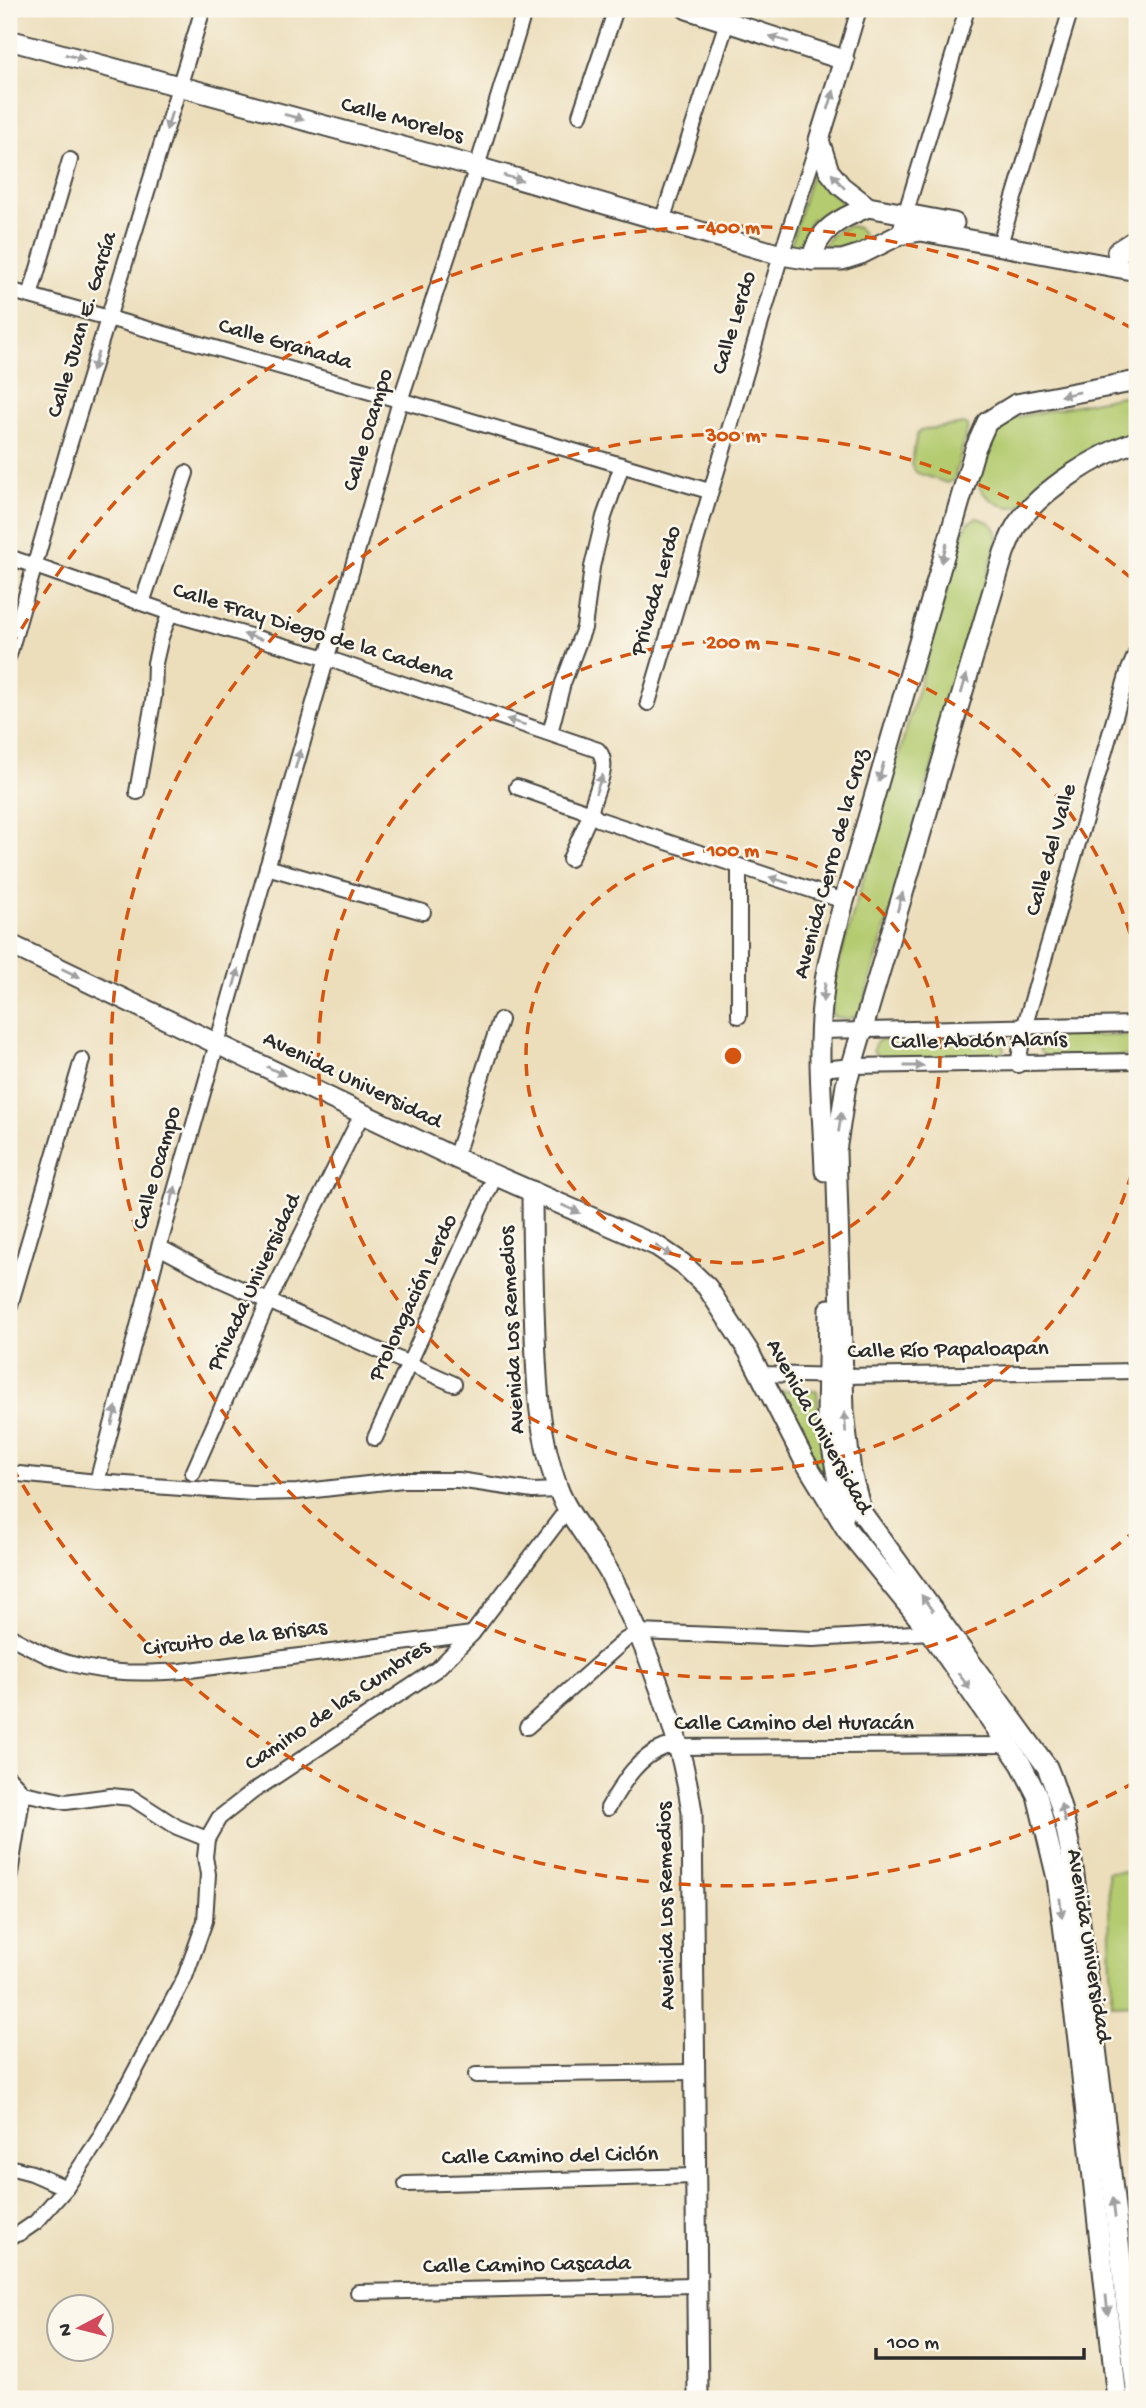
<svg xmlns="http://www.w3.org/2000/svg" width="1146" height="2408" viewBox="0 0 1146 2408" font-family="'Gochi Hand',sans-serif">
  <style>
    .green { fill: #b4cb6f; stroke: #707b4d; stroke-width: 2 }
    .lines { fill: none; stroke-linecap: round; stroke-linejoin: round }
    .street-casing { stroke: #484641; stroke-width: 18 }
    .secondary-casing { stroke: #484641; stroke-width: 23 }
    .primary-casing { stroke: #484641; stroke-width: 24 }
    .street { stroke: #fff; stroke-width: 14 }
    .secondary { stroke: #fff; stroke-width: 19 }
    .primary { stroke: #fff; stroke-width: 21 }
    .oneway { fill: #a0a0a0 }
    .ring { fill: none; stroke: #d5540f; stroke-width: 3.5; stroke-dasharray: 12 9 }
    .labels { text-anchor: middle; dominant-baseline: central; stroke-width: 5; stroke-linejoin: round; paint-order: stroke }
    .street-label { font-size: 23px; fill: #2b2b2b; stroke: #fbf7ec }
    .centre { fill: #d5540f; stroke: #fbf7ec; stroke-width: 3.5 }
    .ring-label { font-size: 21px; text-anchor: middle; font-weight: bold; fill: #d5540f; stroke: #fbf7ec; stroke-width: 5; stroke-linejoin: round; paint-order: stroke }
  </style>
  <rect width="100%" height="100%" fill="#fbf7ec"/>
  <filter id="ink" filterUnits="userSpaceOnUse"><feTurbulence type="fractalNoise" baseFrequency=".0143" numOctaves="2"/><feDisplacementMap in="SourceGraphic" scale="14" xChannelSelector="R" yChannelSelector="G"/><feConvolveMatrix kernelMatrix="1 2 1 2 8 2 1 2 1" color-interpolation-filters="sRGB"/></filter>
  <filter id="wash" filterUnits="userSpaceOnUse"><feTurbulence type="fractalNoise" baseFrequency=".00686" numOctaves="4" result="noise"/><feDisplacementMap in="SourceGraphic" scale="28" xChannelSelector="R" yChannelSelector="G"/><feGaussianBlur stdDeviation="1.57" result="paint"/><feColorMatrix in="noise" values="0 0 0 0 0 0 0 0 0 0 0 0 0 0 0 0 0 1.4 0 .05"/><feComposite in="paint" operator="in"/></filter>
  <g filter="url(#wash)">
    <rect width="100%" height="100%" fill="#ecdebb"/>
    <g class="green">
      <polygon points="816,172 823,184 844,204 843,208 835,209 811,220 798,251 790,248 811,175"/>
      <path d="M 850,226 L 858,228 L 863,233 L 861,246 L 822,255 C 825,239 833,230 850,226 Z"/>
      <path d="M 1137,393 L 1137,434 L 1030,501 C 1024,504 1017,508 1009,507 C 997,505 978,494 978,480 C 978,466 993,431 1002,420 Z"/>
      <polygon points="964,424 968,426 954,480 947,483 917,473 911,465 917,435 921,430"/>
      <path d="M 976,518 C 989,520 1000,527 997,542 L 861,1012 C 851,1020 844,1021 833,1016 L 830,994 L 964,530 L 969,522 Z"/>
      <polygon points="1048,1036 1137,1036 1137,1056 1048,1057 1041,1053 1038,1046 1041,1040"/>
      <path d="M 992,1038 C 1000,1039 1003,1042 1004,1051 L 1000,1057 L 881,1060 L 873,1051 C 874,1044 876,1041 883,1039 Z"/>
      <polygon points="775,1391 817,1391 825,1476 823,1477"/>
      <polygon points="1137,1871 1137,2003 1112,2004 1108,1872"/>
    </g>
  </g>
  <g filter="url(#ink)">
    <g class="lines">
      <g class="street-casing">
        <g id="street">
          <polyline points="844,60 859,9"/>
          <polyline points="580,115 616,9"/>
          <polyline points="662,221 727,22"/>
          <polyline points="899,235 967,9"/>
          <polyline points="1000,244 1071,9"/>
          <polyline points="9,290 445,413 709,491"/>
          <polyline points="30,296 70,160"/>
          <path d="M 9,557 L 170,613 L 326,658 L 598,750 C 613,767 592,793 591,813 L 570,859"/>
          <polyline points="142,603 186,473"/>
          <polyline points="9,655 68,449 203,9"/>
          <polyline points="648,703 781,255 819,140"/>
          <polyline points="550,733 563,683 584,628 592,567 604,517 622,465"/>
          <polyline points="517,787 591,813 598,819 844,901"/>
          <polyline points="137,792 154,696 155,663 161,637 170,613"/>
          <polyline points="267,867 423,912"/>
          <polyline points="739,867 739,1016"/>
          <polyline points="821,1031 1137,1024"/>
          <polyline points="1018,1065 1024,1028 1128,672 1137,651"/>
          <polyline points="821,1069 853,1066 1137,1061"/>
          <polyline points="455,1158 500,1020"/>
          <polyline points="159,1247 219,1279 454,1384"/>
          <polyline points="9,1309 82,1060"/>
          <polyline points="760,1374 844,1376 1137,1371"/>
          <polyline points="375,1438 495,1176"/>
          <polyline points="9,1473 97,1482 252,1493 297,1492 403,1480 458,1480 533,1491 558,1490"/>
          <polyline points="193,1473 269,1300 362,1114"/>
          <polyline points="97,1482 159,1247 400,401 477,167 525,9"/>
          <path d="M 9,1636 C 23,1643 38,1652 53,1658 C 95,1674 137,1674 182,1671 L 472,1634"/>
          <polyline points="527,1727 625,1640 639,1632 813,1639 930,1632"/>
          <polyline points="9,1778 23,1793 66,1802 111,1796 132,1798 177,1827 207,1839"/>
          <path d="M 608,1808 C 623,1783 636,1758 665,1747 L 1009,1745"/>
          <polyline points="9,1880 23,1793"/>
          <polyline points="476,2075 694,2072"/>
          <polyline points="9,2167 32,2173 66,2188"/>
          <polyline points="406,2184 695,2176"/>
          <polyline points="9,2237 20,2233 36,2222 66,2188 99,2139 185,1977 205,1921 208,1874 205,1857 207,1839 219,1818 252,1792 437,1669 472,1634 569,1507"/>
          <polyline points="358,2292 696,2285"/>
        </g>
      </g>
      <g class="secondary-casing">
        <g id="secondary">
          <polyline points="687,9 844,60 819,140 829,171 841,186 868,207 954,223"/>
          <polyline points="9,40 477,167 781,255 812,260 842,260 861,254 899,235 921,231 1137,271"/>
          <path d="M 812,260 C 817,229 841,218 868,207"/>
          <path d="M 1137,441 C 1097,455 1043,488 1018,523 C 1012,532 1008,543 1004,553 L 846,1085 L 836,1151 L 844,1411 L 851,1473 L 862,1513 L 1047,1767 C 1074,1831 1076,1902 1086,1970 C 1105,2112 1120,2255 1137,2398"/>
          <polyline points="9,944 455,1158 657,1246 682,1263 707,1287 749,1352 804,1460 847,1530 930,1632 1021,1764 1037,1795 1057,1878 1078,2040 1117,2399"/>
          <path d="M 825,1171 C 823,1114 816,1054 823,997 C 826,964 836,932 844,901 L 975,449 L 987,422 L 1016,404 L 1137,381"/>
          <path d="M 532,1191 C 532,1239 533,1287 535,1335 C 537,1387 539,1436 557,1486 C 566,1513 594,1546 609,1572 C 646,1642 681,1734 692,1812 L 698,2399"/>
          <polyline points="829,1309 827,1418 844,1516"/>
        </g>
      </g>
      <g class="primary-casing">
        <polyline id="primary" points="1118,252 1137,240"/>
      </g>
      <use href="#street" class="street"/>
      <use href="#secondary" class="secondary"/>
      <use href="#primary" class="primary"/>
    </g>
    <defs><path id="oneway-solid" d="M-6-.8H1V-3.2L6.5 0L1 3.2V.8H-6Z" transform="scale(1.75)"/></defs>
    <g class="oneway">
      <use href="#oneway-solid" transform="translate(779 39) rotate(-162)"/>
      <use href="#oneway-solid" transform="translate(75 57) rotate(15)"/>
      <use href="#oneway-solid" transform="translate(831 100) rotate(-73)"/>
      <use href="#oneway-solid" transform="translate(294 117) rotate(15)"/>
      <use href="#oneway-solid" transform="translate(169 121) rotate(107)"/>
      <use href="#oneway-solid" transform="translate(513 178) rotate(16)"/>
      <use href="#oneway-solid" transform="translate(838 181) rotate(-131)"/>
      <use href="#oneway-solid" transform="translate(95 362) rotate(107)"/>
      <use href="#oneway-solid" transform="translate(1070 394) rotate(169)"/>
      <use href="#oneway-solid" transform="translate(944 553) rotate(106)"/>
      <use href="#oneway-solid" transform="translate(253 637) rotate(-164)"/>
      <use href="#oneway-solid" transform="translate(964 684) rotate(-74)"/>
      <use href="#oneway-solid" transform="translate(516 722) rotate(-162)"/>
      <use href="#oneway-solid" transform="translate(298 759) rotate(-74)"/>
      <use href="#oneway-solid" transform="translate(881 772) rotate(106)"/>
      <use href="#oneway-solid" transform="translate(599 784) rotate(-70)"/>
      <use href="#oneway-solid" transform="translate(779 880) rotate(-162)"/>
      <use href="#oneway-solid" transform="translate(900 902) rotate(-74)"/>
      <use href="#oneway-solid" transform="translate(71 973) rotate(25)"/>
      <use href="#oneway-solid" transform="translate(236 978) rotate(-74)"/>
      <use href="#oneway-solid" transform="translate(824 992) rotate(98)"/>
      <use href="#oneway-solid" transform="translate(914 1066)"/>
      <use href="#oneway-solid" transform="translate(276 1071) rotate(26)"/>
      <use href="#oneway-solid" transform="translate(840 1122) rotate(-82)"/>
      <use href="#oneway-solid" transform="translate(173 1196) rotate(-74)"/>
      <use href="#oneway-solid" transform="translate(571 1209) rotate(24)"/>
      <use href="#oneway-solid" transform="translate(664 1251) rotate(33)"/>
      <use href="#oneway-solid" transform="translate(114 1416) rotate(-76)"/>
      <use href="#oneway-solid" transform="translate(845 1422) rotate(-94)"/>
      <use href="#oneway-solid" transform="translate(927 1603) rotate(-125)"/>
      <use href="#oneway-solid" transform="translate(964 1681) rotate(55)"/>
      <use href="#oneway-solid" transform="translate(1063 1813) rotate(-104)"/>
      <use href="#oneway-solid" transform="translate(1061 1908) rotate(83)"/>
      <use href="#oneway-solid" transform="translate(1114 2208) rotate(-97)"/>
      <use href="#oneway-solid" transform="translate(1107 2305) rotate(84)"/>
    </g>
  </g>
  <g class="ring">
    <circle cx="733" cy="1056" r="207"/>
    <path d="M1137 1153A415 415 0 1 1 1137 959"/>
    <path d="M1137 1529A622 622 0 1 1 1137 583"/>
    <path d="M1135 1782A830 830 0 0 1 11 1465M11 647A830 830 0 0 1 1135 330"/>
  </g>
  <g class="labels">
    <g class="street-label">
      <text transform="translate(402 121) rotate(15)">Calle Morelos</text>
      <text transform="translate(735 323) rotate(-73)">Calle Lerdo</text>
      <text transform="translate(83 325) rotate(-73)">Calle Juan E. García</text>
      <text transform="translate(285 345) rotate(16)">Calle Granada</text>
      <text transform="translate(369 430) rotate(-73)">Calle Ocampo</text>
      <text transform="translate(657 591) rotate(-74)">Privada Lerdo</text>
      <text transform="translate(313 633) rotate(17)">Calle Fray Diego de la Cadena</text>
      <text transform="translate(1052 850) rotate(-74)">Calle del Valle</text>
      <text transform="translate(832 864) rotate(-75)">Avenida Cerro de la Cruz</text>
      <text transform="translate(979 1042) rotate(-1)">Calle Abdón Alanís</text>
      <text transform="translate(352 1081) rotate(26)">Avenida Universidad</text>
      <text transform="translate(158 1168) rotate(-74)">Calle Ocampo</text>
      <text transform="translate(255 1283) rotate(-65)">Privada Universidad</text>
      <text transform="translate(414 1298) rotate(-65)">Prolongación Lerdo</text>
      <text transform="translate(513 1330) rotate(-93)">Avenida Los Remedios</text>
      <text transform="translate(948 1351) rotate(-1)">Calle Río Papaloapan</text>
      <text transform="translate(818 1427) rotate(61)">Avenida Universidad</text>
      <text transform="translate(235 1639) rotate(-7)">Circuito de la Brisas</text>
      <text transform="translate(338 1706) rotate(-34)">Camino de las Cumbres</text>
      <text x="794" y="1724">Calle Camino del Huracán</text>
      <text transform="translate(667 1906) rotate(-91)">Avenida Los Remedios</text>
      <text transform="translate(1088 1946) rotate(81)">Avenida Universidad</text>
      <text transform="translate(550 2157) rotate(-1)">Calle Camino del Ciclón</text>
      <text transform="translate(527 2266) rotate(-1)">Calle Camino Cascada</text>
    </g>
  </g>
  <circle cx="733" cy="1056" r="10" class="centre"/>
  <g class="ring-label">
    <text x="733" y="233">400 m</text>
    <text x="733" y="441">300 m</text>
    <text x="733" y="648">200 m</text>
    <text x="733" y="856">100 m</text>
  </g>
  <rect width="1146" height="2408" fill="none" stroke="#fbf7ec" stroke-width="35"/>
  <g transform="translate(80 2328) rotate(263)"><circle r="33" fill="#fbf7ec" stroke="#a8a59f" stroke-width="2"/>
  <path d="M0-5L12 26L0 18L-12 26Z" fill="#d1495b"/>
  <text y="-10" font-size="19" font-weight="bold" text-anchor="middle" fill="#2b2b2b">N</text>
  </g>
  <path d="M876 2348v10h208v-10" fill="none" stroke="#2b2b2b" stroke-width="3.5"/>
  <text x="887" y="2348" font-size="21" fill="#2b2b2b" stroke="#fbf7ec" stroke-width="5" paint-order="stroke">100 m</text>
</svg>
